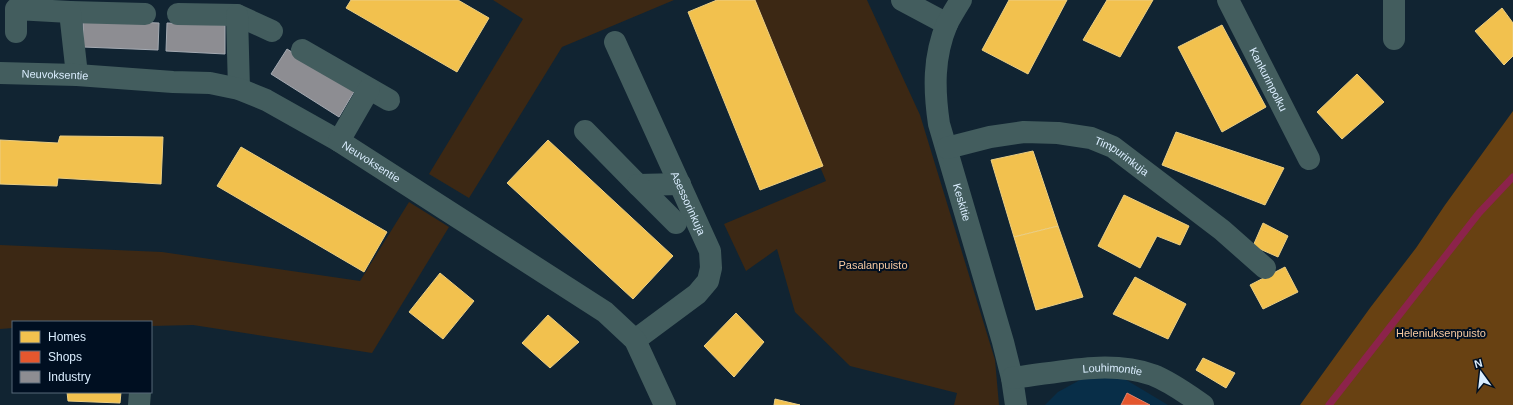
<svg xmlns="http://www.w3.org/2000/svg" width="1513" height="405" viewBox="0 0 1513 405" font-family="Arial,sans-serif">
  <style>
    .built { fill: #082e48 }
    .green { fill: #3c2814 }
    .forest { fill: #684112 }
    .homes { fill: #f2c14e; stroke: #ebce83 }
    .shops { fill: #e4572e; stroke: #e1846c }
    .industry { fill: #8d8d92; stroke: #a4aab2 }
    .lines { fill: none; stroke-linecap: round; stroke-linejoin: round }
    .stream { stroke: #8c234b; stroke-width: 7 }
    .minor { stroke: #435d5e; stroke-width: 22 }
    .labels { text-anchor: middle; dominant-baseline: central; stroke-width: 4; stroke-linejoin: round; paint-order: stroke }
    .street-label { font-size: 11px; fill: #daedfe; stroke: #000f21 }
    .park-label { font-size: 11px; fill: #f7caa1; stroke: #000f21 }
  </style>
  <rect width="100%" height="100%" fill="#112432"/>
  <polygon class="built" points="1089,375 1118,375 1168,405 1045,405 1058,392"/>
  <g class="green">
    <polygon points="493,0 674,0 562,47 469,198 429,174 523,19"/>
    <polygon points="750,0 867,0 920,115 995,360 999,405 954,405 957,393 850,366 795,312 777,249 746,271 724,224 826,181"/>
    <polygon points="409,202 449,227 372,353 193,325 151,326 151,322 13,322 13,328 0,329 0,245 162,252 360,281"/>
  </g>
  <polygon class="forest" points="1513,111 1513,405 1300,405 1370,308 1416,248 1445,205"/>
  <g class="homes">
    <polygon points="351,0 458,0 489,18 457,72 346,8"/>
    <polygon points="717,0 755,0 823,166 760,190 688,12"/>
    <polygon points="1009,0 1067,0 1028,74 982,50"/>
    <polygon points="1107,0 1153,0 1120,57 1083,40"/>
    <polygon points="1502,8 1513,23 1513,56 1504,65 1475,31"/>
    <polygon points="1222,25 1266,107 1222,132 1178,47"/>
    <polygon points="1357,74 1384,102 1342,139 1317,112"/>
    <polygon points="1176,132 1284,168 1265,205 1162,165"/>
    <polygon points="60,136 163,137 161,184 58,178 57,186 0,184 0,140 58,143"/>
    <polygon points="548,140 673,256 633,299 507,183"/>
    <polygon points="241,147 387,232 364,272 217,186"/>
    <polygon points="1033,151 1058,226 1014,237 991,160"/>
    <polygon points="1124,195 1189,226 1180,245 1157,236 1140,268 1098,246"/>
    <polygon points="1263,223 1288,236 1278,257 1253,246"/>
    <polygon points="1058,226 1083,297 1036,310 1014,237"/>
    <polygon points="1285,267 1298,292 1263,309 1250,285"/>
    <polygon points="440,273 474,301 443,339 409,312"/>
    <polygon points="1135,277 1186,304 1168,339 1113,314"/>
    <polygon points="736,313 764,342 734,377 704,346"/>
    <polygon points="548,315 579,342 550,368 522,343"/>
    <polygon points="1203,358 1235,373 1226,388 1196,370"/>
    <polygon points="67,392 121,392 120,403 68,401"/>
    <polygon points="775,399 800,405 774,405"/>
  </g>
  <polygon class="shops" points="1127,393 1150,405 1121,405"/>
  <g class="industry">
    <polygon points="83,20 159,23 158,50 83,47"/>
    <polygon points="167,23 225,25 225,54 166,51"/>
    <polygon points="287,49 355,90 339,117 271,74"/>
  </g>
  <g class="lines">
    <polyline class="stream" points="1329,405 1479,213 1513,177"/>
    <g class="minor">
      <polyline points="902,0 947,24"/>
      <path id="s1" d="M 961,0 C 956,8 951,16 947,24 C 933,57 934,90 939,124 L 1003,342 L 1012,378 L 1016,405"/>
      <path id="s2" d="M 1228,0 L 1309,159"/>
      <polyline points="70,12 145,14"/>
      <polyline points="178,14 237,15 272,31"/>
      <polyline points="237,15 239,89"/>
      <polyline points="16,32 16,9 70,12 77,75"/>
      <polyline points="1394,39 1394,0"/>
      <path id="s3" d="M 615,42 L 710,251 L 711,268 L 708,281 L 697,294 L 635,340"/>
      <polyline points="302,50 389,100"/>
      <path id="s4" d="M 0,73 L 77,75 L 173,82 L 210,83 L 239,89 L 266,100 L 339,141 L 605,312 L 635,340 L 665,405"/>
      <polyline points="585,131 638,185 680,184"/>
      <polyline points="339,141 369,89"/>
      <path id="s5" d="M 947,148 L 990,137 L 1024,132 L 1058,133 L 1091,138 L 1113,147 L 1134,163 L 1222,230 L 1265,268"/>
      <polyline points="638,185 676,223"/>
      <path id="s6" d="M 1012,378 C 1058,373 1108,359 1153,375 C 1171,382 1187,394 1203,405"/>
      <polyline points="139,405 140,392"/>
    </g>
  </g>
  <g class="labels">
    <g class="street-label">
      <text stroke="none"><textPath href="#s4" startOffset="55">Neuvoksentie</textPath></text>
      <text stroke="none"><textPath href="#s2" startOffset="89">Kankurinpolku</textPath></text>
      <text stroke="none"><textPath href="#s5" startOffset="182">Timpurinkuja</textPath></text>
      <text stroke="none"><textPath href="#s4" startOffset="391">Neuvoksentie</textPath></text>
      <text stroke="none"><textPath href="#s1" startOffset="211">Keskitie</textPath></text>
      <text stroke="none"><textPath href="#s3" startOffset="177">Asessorinkuja</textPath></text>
      <text stroke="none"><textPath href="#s6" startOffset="101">Louhimontie</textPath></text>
    </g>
    <g class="park-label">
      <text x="873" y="265">Pasalanpuisto</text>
      <text x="1441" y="333">Heleniuksenpuisto</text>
    </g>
  </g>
  <rect x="12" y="321" width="140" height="72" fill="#000f21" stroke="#576879"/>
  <rect x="20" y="331" width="20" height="12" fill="#f2c14e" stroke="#576879"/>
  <text x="48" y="341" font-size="12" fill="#daedfe">Homes</text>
  <rect x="20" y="351" width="20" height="12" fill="#e4572e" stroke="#576879"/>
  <text x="48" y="361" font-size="12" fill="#daedfe">Shops</text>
  <rect x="20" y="371" width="20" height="12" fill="#8d8d92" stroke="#576879"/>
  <text x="48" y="381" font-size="12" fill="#daedfe">Industry</text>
  <g transform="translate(1481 373) rotate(345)" stroke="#000f21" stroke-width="3" paint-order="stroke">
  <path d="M0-3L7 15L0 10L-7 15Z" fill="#daedfe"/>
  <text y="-6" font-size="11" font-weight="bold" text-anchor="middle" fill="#daedfe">N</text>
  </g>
</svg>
